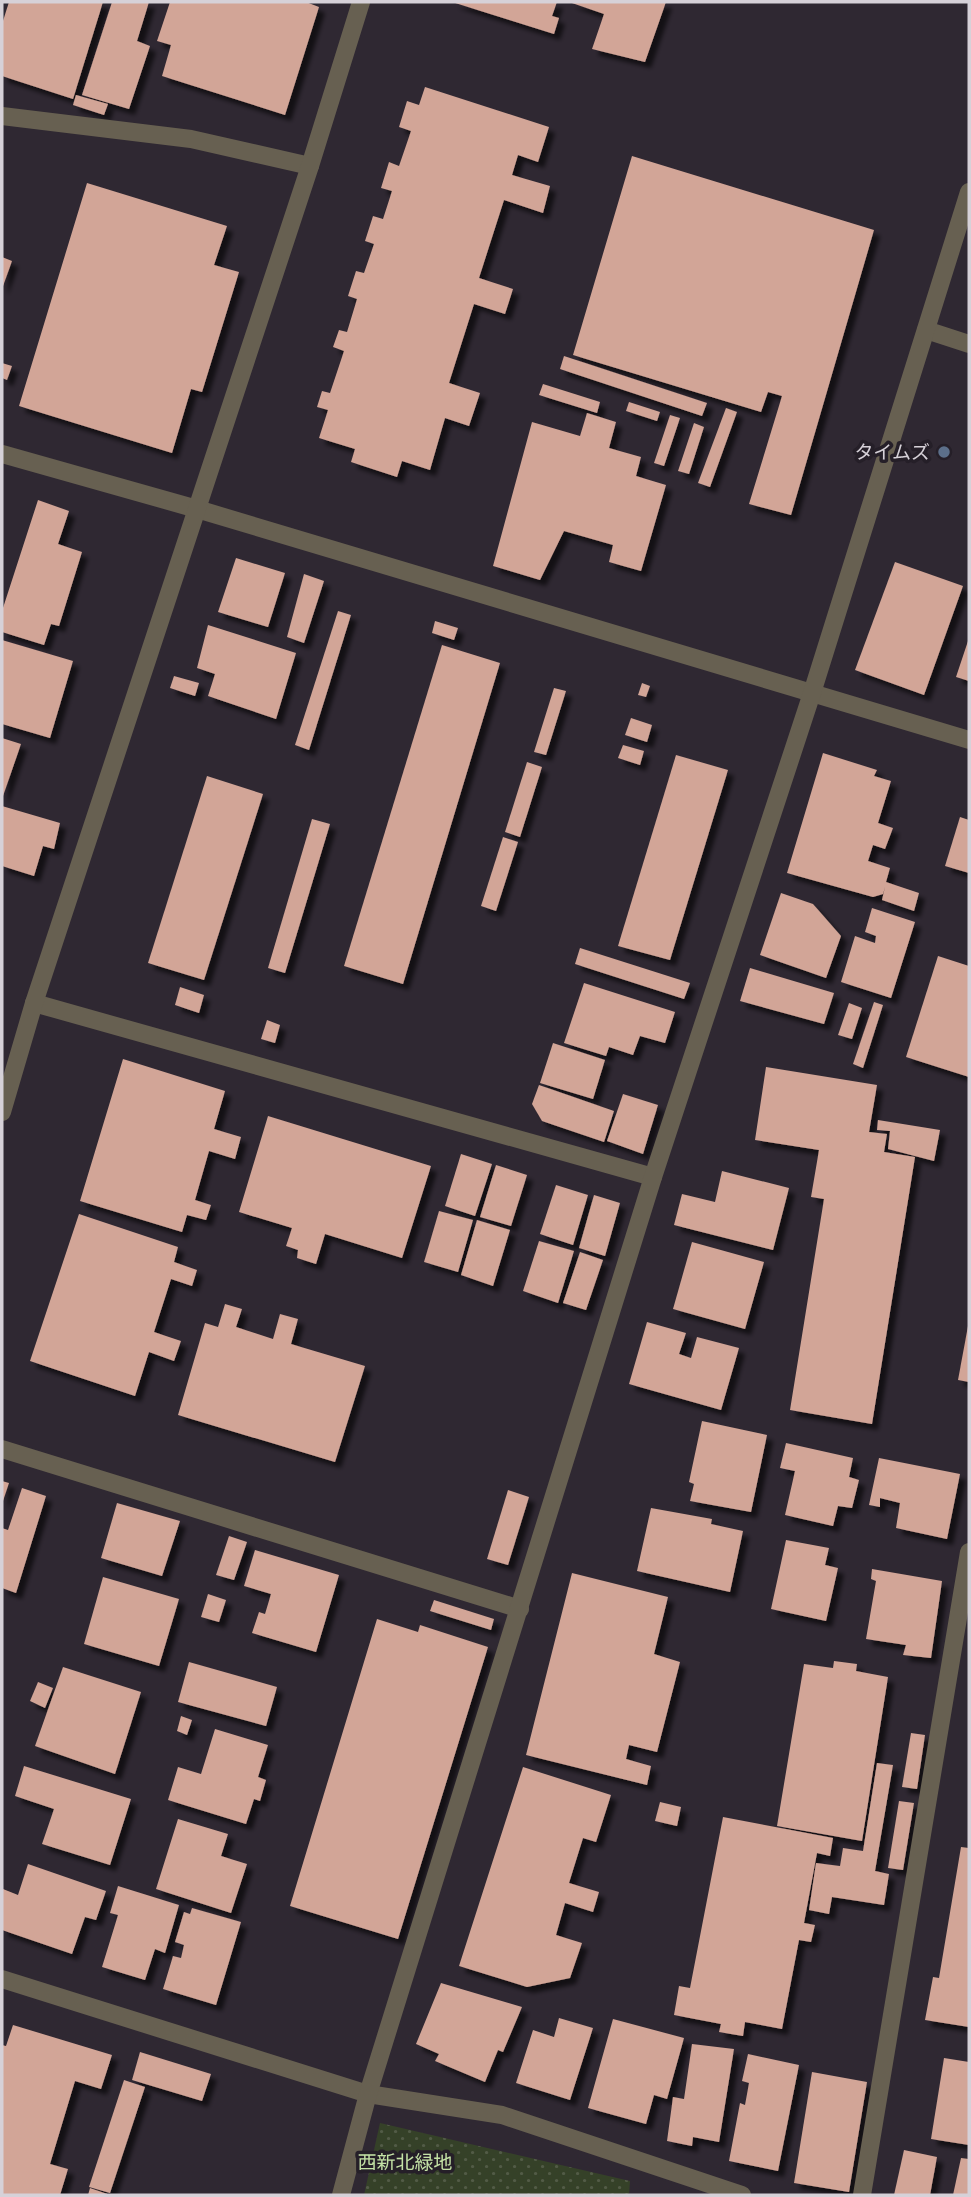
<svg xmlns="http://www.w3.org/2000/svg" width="971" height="2197" viewBox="0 0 971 2197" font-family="'Fira Sans','Noto Sans JP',sans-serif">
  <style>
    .grass { fill: url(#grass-dots) }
    .building { fill: #d2a597; filter: url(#shadow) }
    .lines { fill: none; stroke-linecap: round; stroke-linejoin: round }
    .minor { stroke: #676051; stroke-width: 18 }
    .service-dot { fill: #5c6f8a; stroke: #251f28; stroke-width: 2.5 }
    .labels { text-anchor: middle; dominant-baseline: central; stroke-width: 7; stroke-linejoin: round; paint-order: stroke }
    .poi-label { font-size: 19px; fill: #d6d1d8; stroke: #251f28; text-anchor: end }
    .park-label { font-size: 19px; fill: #c4e2a6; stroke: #251f28 }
  </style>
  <defs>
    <pattern id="grass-dots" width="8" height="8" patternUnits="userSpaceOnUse" patternTransform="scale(1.75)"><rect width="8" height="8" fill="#354128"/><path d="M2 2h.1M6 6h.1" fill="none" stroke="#525b46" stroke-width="1.8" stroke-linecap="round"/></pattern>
    <filter id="shadow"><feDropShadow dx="6" dy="6" stdDeviation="2" flood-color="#0009"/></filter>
  </defs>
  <rect width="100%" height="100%" fill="#2f2832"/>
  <polygon class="grass" points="380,2123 630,2181 629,2195 364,2195"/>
  <g class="building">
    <polygon points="9,2 103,2 73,99 2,76 2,24"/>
    <polygon points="112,2 149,2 137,41 150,46 129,109 82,95"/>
    <polygon points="170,2 306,2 319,7 285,115 162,76 171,45 157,41"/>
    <polygon points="452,2 557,2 552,16 559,18 554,34"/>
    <polygon points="569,2 666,2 645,62 592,49 604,14"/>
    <polygon points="425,87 549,127 538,162 518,155 512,175 550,186 543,213 504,200 479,278 513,289 505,314 474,304 449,383 480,393 469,426 445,418 430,470 402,461 397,477 351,462 355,449 319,438 328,410 317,407 322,391 330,393 344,351 333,347 339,330 347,332 357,299 348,296 356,271 364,273 374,244 365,241 373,216 383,219 392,191 381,188 389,162 399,166 411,131 399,127 407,101 419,105"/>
    <polygon points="76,95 108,104 104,115 73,105"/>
    <polygon points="632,156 874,230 791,515 749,504 782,396 768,392 761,412 573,355"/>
    <polygon points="87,183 227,226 214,265 239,272 202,392 191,389 172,453 19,406"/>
    <polygon points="2,257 12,261 2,289"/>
    <polygon points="564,356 707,403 702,416 560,369"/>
    <polygon points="2,363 12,366 7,380 2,378"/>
    <polygon points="543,384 600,402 597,413 539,395"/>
    <polygon points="629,402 660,412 657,421 626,411"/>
    <polygon points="726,408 737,412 710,487 698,483"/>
    <polygon points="587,413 616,422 609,448 641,457 636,476 666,485 641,571 609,562 613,545 564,531 540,580 493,566 532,422 580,436"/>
    <polygon points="670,415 680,418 664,466 654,463"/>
    <polygon points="694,423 704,427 689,474 678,471"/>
    <polygon points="38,500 69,511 58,544 82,552 59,626 51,624 44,645 2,632 2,611"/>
    <polygon points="236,558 285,573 268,627 218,612"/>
    <polygon points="895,562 963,586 924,695 855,670"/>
    <polygon points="304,574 324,581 304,643 287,637"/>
    <polygon points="338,611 351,615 309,750 295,745"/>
    <polygon points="435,621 458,628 454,640 432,633"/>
    <polygon points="208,625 296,653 276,719 208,696 215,674 197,668"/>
    <polygon points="969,638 969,681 956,677"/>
    <polygon points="2,640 73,661 50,738 2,724"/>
    <polygon points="442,645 500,663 403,984 344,966"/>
    <polygon points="174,676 199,683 195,696 170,688"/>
    <polygon points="642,683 650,686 646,697 638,695"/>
    <polygon points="554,688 566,691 546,755 534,752"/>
    <polygon points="631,718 652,725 647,742 625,735"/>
    <polygon points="2,738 21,744 2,799"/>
    <polygon points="623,745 644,751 640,765 618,758"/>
    <polygon points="823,753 877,770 874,776 891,781 878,823 893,828 885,849 873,845 868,861 890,868 886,882 919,893 914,911 882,900 885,887 883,894 873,897 787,873"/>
    <polygon points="676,755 728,770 670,960 618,946"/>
    <polygon points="527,762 542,767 520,837 505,832"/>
    <polygon points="207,776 263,794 204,980 148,963"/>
    <polygon points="2,806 60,823 54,849 43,846 34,876 2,866"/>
    <polygon points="960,817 969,820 969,873 945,866"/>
    <polygon points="312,819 330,824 285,973 268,968"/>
    <polygon points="503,837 518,842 496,911 481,906"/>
    <polygon points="781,893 813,904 841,936 826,978 760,955"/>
    <polygon points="872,908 915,922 891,998 841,982 855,936 875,943 876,936 865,932"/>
    <polygon points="580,948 690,983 684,999 575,964"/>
    <polygon points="938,956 969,966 969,1077 906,1057"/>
    <polygon points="750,968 834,993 824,1024 740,1001"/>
    <polygon points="584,983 675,1012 665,1043 640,1036 633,1055 609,1047 606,1056 564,1043"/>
    <polygon points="180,987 204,995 199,1013 175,1005"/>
    <polygon points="874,1002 883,1005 863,1068 853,1064"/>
    <polygon points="849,1003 862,1008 852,1039 838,1035"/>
    <polygon points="267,1020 280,1025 275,1043 261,1039"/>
    <polygon points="553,1043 605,1060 593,1099 540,1083"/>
    <polygon points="123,1059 225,1091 214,1129 241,1137 235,1159 209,1151 195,1200 211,1205 206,1220 187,1215 182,1232 80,1201"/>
    <polygon points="766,1067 877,1085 869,1132 887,1134 884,1152 915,1157 872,1424 790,1410 824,1199 811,1197 819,1150 755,1140"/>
    <polygon points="539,1085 614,1111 604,1142 542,1121 532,1104"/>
    <polygon points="623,1094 658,1105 643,1154 607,1141"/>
    <polygon points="268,1116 431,1166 402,1258 325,1234 316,1264 297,1258 298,1250 286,1246 292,1228 239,1212"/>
    <polygon points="878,1120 940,1130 934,1161 888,1149 890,1131 877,1130"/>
    <polygon points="461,1154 492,1164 475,1216 445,1206"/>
    <polygon points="496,1165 527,1175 511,1226 480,1217"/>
    <polygon points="722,1171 789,1188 773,1250 674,1225 682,1194 715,1202"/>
    <polygon points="556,1185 588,1195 573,1245 540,1234"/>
    <polygon points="594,1195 620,1203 605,1256 579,1248"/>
    <polygon points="439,1211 473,1220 458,1272 424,1262"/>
    <polygon points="79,1214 178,1247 174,1262 197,1270 192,1286 171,1279 154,1332 181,1341 174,1361 149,1352 135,1396 30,1361"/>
    <polygon points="477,1220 510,1230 493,1286 461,1275"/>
    <polygon points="539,1241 574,1251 558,1303 523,1291"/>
    <polygon points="692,1242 764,1262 745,1329 673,1309"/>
    <polygon points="580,1252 603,1260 586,1310 563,1303"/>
    <polygon points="225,1304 242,1309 236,1327 273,1339 280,1314 298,1319 291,1344 365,1366 335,1462 178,1415 205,1323 218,1327"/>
    <polygon points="647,1322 686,1333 679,1354 691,1358 697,1337 739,1348 721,1410 629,1384"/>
    <polygon points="968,1326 969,1326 969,1382 958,1380"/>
    <polygon points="702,1421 767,1435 751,1512 690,1501 694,1484 689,1482"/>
    <polygon points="786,1443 853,1458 849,1477 859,1480 852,1508 838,1506 833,1526 785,1515 795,1471 780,1468"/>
    <polygon points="879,1458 960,1474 947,1539 896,1528 900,1503 880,1498 880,1507 869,1505"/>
    <polygon points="2,1481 9,1483 2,1504"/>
    <polygon points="22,1488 46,1496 16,1593 2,1588 2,1528 8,1530"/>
    <polygon points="508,1490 529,1497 508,1565 487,1559"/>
    <polygon points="117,1503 180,1521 162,1576 101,1558"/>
    <polygon points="651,1508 712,1519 711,1524 743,1531 730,1592 637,1571"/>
    <polygon points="229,1536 247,1542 234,1580 216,1575"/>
    <polygon points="786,1540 829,1548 825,1565 838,1568 826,1621 771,1609"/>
    <polygon points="255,1550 339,1575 316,1652 252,1633 259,1612 265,1614 271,1594 244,1586"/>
    <polygon points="872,1569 942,1581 931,1658 903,1655 906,1645 866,1639 876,1581 871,1579"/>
    <polygon points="572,1573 668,1597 654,1654 680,1662 657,1752 629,1745 626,1759 651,1766 647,1785 526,1755"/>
    <polygon points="103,1577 179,1599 159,1666 84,1644"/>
    <polygon points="208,1594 226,1600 219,1622 201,1617"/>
    <polygon points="434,1600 494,1619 491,1630 430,1611"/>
    <polygon points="377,1619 418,1632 420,1625 488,1647 398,1939 290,1906"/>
    <polygon points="834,1661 857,1664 856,1671 888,1677 862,1841 777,1826 804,1664 833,1668"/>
    <polygon points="189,1662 277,1687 266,1726 178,1702"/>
    <polygon points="63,1667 141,1692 115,1774 35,1746"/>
    <polygon points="38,1682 53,1688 45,1708 30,1701"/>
    <polygon points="181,1716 192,1720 187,1735 177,1731"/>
    <polygon points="215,1729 268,1745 258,1777 266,1780 260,1801 254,1799 246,1824 168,1800 178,1767 201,1774"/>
    <polygon points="911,1733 925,1735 917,1789 902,1787"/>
    <polygon points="877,1763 893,1765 875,1871 889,1874 884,1905 832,1897 829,1914 809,1910 816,1863 840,1866 843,1848 863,1851"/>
    <polygon points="24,1766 131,1799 110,1865 42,1844 54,1809 15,1796"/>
    <polygon points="523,1767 611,1795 596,1842 583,1838 569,1883 599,1892 593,1912 565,1903 556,1935 582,1943 570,1978 527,1987 459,1966"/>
    <polygon points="899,1801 914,1803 903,1870 888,1868"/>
    <polygon points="660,1802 681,1807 677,1826 655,1821"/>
    <polygon points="723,1817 833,1838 830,1856 817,1853 804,1923 815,1925 811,1942 799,1940 782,2029 745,2022 743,2036 719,2032 721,2024 674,2015 679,1986 690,1988"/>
    <polygon points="178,1819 228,1834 221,1856 247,1864 231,1913 156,1889"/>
    <polygon points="961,1847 969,1848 969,2027 925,2020 933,1977 939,1978"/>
    <polygon points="28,1864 106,1891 96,1920 85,1917 72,1954 2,1930 3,1889 18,1895"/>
    <polygon points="118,1886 179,1905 165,1953 155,1949 145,1980 102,1967 118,1915 110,1913"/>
    <polygon points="192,1908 241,1922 216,2005 163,1989 173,1956 181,1958 184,1945 175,1942 184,1912 190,1914"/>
    <polygon points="441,1983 522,2007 503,2052 498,2050 485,2082 435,2061 439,2054 416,2044"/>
    <polygon points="559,2018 593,2028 570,2100 516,2083 533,2030 554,2037"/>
    <polygon points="613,2019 684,2038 667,2099 654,2095 646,2124 588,2108"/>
    <polygon points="13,2025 112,2055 101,2089 75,2081 50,2164 68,2169 60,2195 2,2195 2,2045 6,2046"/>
    <polygon points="692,2044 734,2049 719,2142 693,2137 692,2146 667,2141 673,2097 684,2099"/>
    <polygon points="140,2052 211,2074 202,2101 132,2080"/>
    <polygon points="748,2054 799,2065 778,2171 729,2161 740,2103 745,2105 749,2083 742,2081"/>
    <polygon points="944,2058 969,2062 969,2145 931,2139"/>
    <polygon points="812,2072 867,2082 849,2192 794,2183"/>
    <polygon points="124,2080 145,2087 110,2193 89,2187"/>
    <polygon points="904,2150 937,2157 930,2195 894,2195"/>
    <polygon points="961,2158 969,2159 969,2195 953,2195"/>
    <polygon points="90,2188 110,2195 88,2195"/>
  </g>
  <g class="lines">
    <g class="minor">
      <polyline points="2,116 191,139 310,166"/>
      <polyline points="926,330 969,344"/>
      <polyline points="2,454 197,509 969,740"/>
      <polyline points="34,1003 653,1177"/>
      <polyline points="2,1112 34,1003 310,166 361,2"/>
      <polyline points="2,1449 520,1609"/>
      <polyline points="2,1979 368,2094 502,2115 742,2195"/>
      <polyline points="341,2195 368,2094 653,1177 812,693 969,192"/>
      <polyline points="862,2195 969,1552"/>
    </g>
  </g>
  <circle class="service-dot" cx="944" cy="452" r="7"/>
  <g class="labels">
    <g class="poi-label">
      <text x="930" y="452">タイムズ</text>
    </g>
    <g class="park-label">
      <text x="405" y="2162">西新北緑地</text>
    </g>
  </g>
  <rect width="971" height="2197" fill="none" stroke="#d6d1d8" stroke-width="7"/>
</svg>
